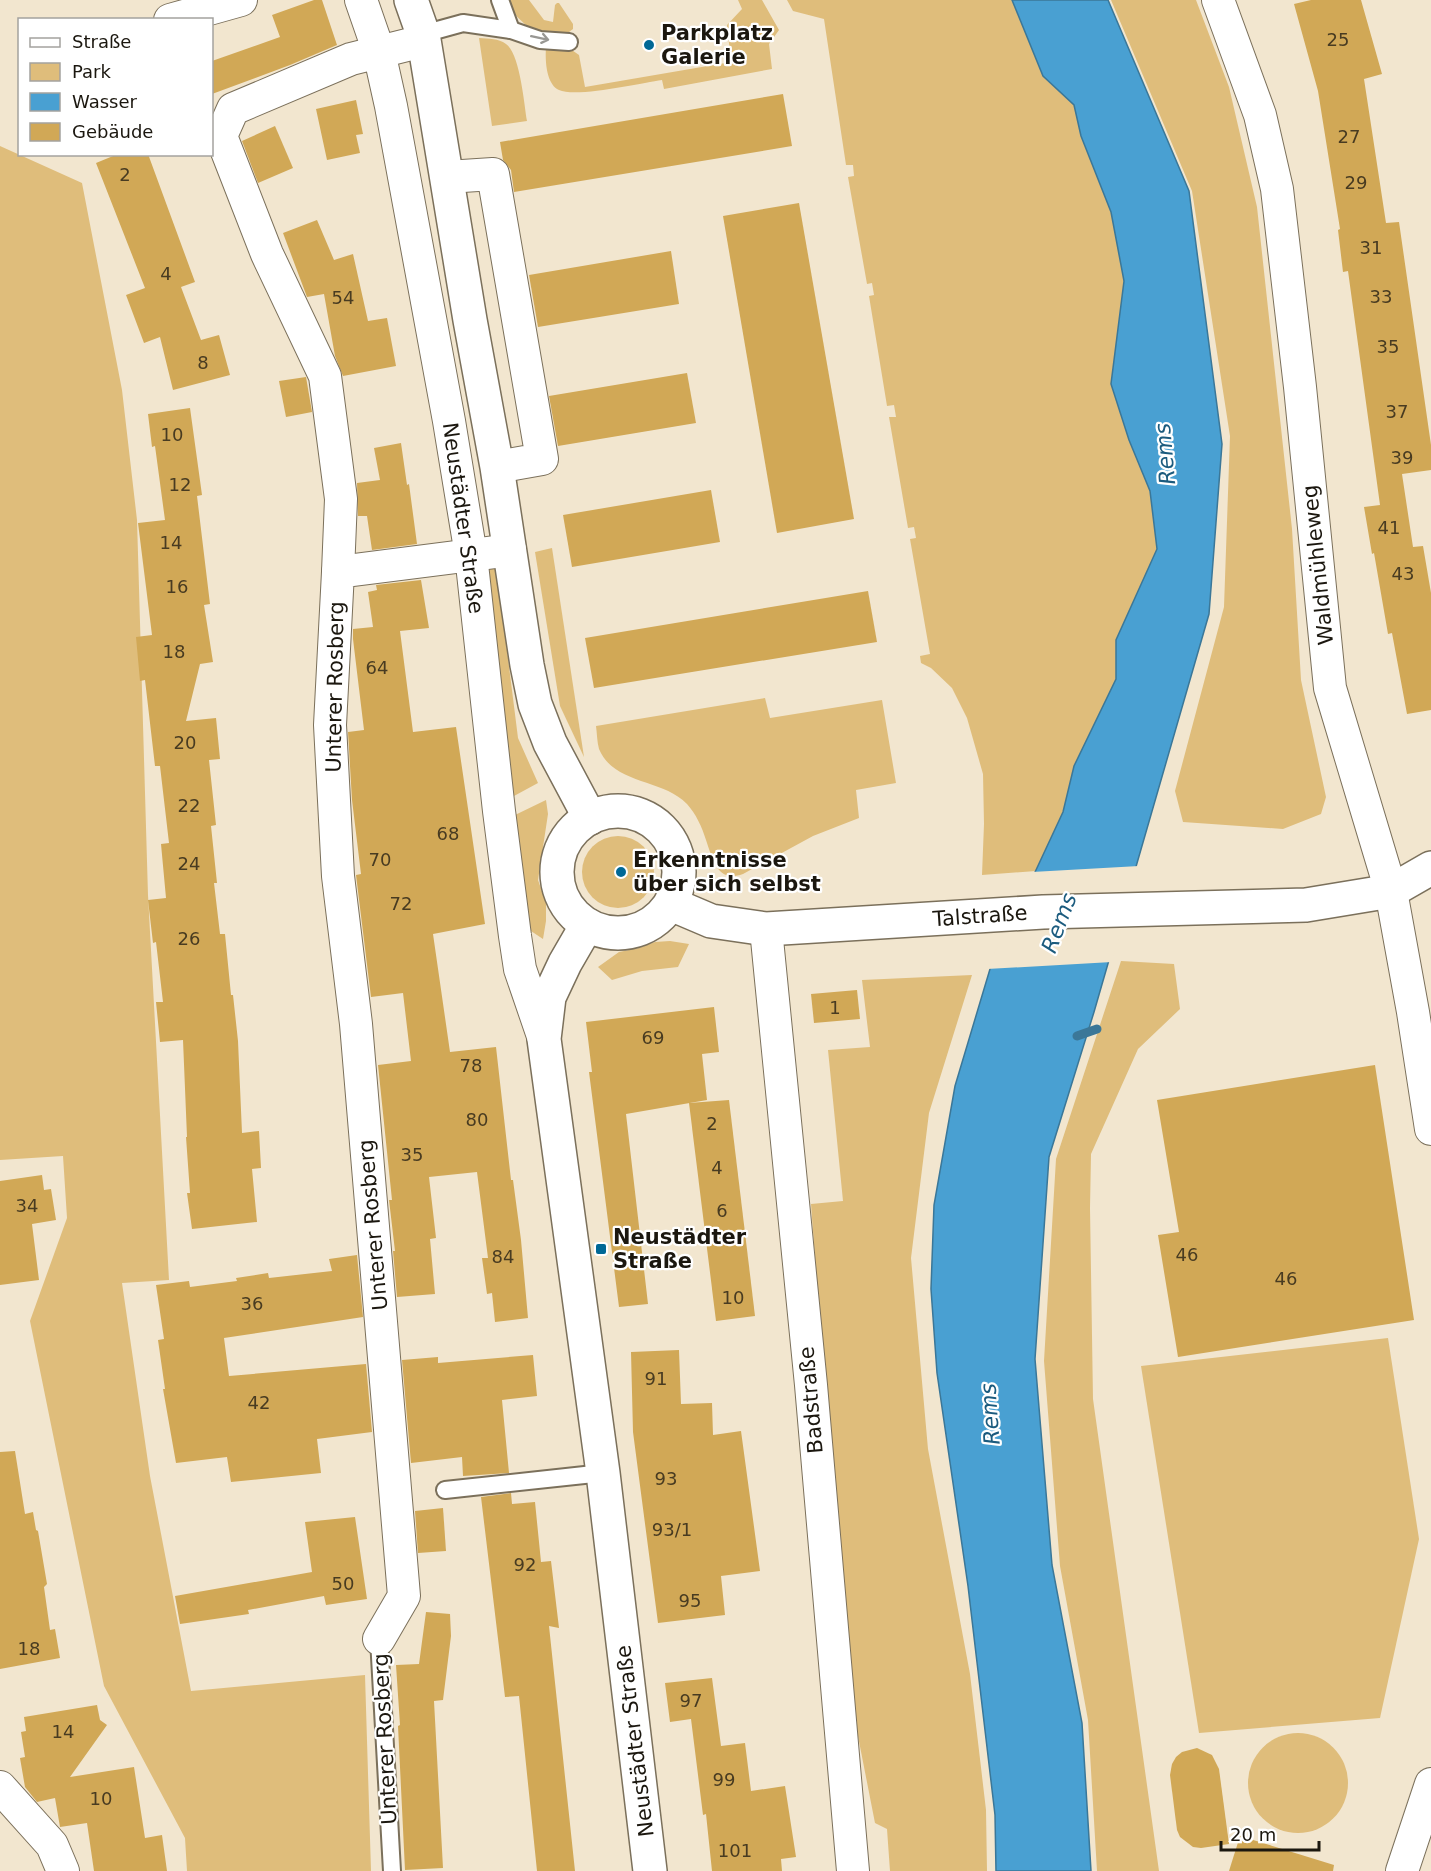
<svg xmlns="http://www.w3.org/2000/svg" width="1431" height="1871" viewBox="0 0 1431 1871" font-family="'DejaVu Sans',sans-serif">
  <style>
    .green { fill: #dfbd7b }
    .water { fill: #49a0d2; stroke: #3b7798; stroke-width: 1.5 }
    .pier { fill: #f2e6cf }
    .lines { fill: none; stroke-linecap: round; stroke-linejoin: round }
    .stream { stroke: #3b7798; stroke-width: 9 }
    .building { fill: #d1a856 }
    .service-casing { stroke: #7b705b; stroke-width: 20 }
    .minor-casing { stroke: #7b705b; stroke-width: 34 }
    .tertiary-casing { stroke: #7b705b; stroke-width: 36 }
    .service { stroke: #fff; stroke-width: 16 }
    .minor { stroke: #fff; stroke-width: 32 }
    .tertiary { stroke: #fff; stroke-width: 33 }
    .oneway { stroke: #989793 }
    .poi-dot { fill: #006896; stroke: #fff; stroke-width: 2 }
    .labels { text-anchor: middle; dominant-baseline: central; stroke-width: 4.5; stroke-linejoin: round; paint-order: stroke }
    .number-label { font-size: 18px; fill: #483b21 }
    .poi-label { font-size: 21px; font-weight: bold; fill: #1b170f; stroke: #fff; text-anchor: start }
    .street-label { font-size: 21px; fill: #1b170f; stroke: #fff }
    .water-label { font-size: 22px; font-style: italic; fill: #1b5b7e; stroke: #fff }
  </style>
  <rect width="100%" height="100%" fill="#f2e6cf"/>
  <g class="green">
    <polygon points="505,0 529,0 544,20 553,22 555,5 557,3 559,3 573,24 573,29 569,32 538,33 531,30 510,10"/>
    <path d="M 738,0 L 762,0 L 779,30 L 769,44 L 772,69 L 664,89 L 662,80 C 641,83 576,98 559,90 C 546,84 545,60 546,47 L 569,48 L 579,55 L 585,87 L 731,62 L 727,25 L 742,9 Z"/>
    <polygon points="787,0 1012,0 1043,76 1074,104 1081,136 1111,212 1124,281 1111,384 1129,440 1150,491 1157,549 1116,640 1116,679 1074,766 1063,812 1036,871 982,875 984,824 983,774 967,718 952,688 931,668 921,663 920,656 930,654 910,539 916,538 914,527 908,528 889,417 896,417 894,405 887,406 869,296 874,295 872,283 867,284 848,177 854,176 853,165 846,165 824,19 793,11"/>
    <polygon points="1111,0 1196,0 1229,87 1257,207 1292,529 1301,680 1326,797 1321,814 1283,829 1183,822 1175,791 1224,607 1230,436 1192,191"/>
    <path d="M 479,38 C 489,39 498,38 506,44 C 520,54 524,103 527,121 L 492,126 Z"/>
    <polygon points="0,146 82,183 122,390 137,520 148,895 169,1280 122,1283 150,1476 191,1691 365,1675 371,1871 187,1871 185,1838 104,1686 30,1321 67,1218 63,1156 0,1160"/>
    <polygon points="552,548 584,757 560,706 535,552"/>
    <polygon points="496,563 518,738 538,783 514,796 485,566"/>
    <path d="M 765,698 L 770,718 L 882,700 L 896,783 L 856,790 L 859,818 L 813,836 L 743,874 C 717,883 713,860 706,840 C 702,827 696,814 687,804 C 662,778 614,785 599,749 C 597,742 597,733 596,726 Z"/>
    <polygon points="546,800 548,814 538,880 546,903 546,921 543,939 528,929 515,815"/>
    <circle cx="618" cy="872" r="36"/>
    <polygon points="670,941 689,944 678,967 642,971 612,980 598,967 619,952 639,948 655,942"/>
    <polygon points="1121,961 1174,964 1180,1009 1138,1049 1091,1154 1090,1208 1093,1399 1159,1871 1097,1871 1088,1720 1060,1566 1044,1361 1056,1159"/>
    <polygon points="972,975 929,1113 911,1258 928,1449 970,1674 986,1810 987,1871 890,1871 887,1829 875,1823 846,1675 811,1204 843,1201 828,1050 870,1047 862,980"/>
    <polygon points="1388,1338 1419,1539 1380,1718 1199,1733 1141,1366"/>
    <circle cx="1298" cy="1783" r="50"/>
  </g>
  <polygon class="water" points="1012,0 1108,0 1189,191 1222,444 1209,614 1094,1012 1049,1157 1035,1359 1052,1565 1082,1723 1091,1871 996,1871 995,1815 968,1586 937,1373 931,1289 934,1205 955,1086 990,969 1063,812 1074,766 1116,679 1116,640 1157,549 1150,491 1129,440 1111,384 1124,281 1111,212 1081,136 1074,105 1043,76"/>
  <polygon class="pier" points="1139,866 1112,962 987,969 1032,872"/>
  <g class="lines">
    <polyline class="stream" points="1077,1036 1097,1029"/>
  </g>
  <g class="building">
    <polygon points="314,0 322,0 337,45 290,65 212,94 212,61 280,37 272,15"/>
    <polygon points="1311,0 1361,0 1382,74 1364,79 1386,223 1399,222 1431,445 1431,470 1402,474 1413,547 1423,546 1431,593 1431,710 1407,714 1392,633 1388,634 1374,553 1372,554 1364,507 1380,505 1348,271 1343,272 1338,230 1340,229 1318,91 1294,4"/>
    <polygon points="783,94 792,146 514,192 511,170 503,160 500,142"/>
    <polygon points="356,100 363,134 356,135 360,153 327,160 316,109"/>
    <polygon points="275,126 293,168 258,183 242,141"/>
    <polygon points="118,154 148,154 195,282 181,287 201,340 219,335 230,375 173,390 160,337 144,343 126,295 145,288 96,163"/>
    <polygon points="799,203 854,519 777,533 723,216"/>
    <polygon points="317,220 334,260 353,254 368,321 387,318 396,366 343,376 335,356 324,294 307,297 283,233"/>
    <polygon points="671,251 679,304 538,327 529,275"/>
    <polygon points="687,373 696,423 558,446 549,396"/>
    <polygon points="306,377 312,412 286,417 279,381"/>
    <polygon points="190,408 202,495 197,496 210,604 204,605 213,662 200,664 186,721 216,718 220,759 209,760 216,825 211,826 217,883 214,883 220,934 225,934 231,995 233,995 238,1041 242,1133 259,1131 261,1168 252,1169 257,1222 192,1229 187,1193 190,1193 186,1137 187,1137 183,1040 160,1042 156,1002 163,1002 156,942 153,943 148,900 166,898 161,844 169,843 160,766 155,766 145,680 140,681 136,637 152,635 138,523 165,520 155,446 152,447 148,414"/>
    <polygon points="401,443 407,485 409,484 417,544 372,550 367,516 358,516 357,483 380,480 374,448"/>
    <polygon points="711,490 720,542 572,567 563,515"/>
    <polygon points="421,580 429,628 400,631 413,732 456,727 485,924 433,934 450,1052 496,1047 511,1180 513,1180 521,1240 528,1318 495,1322 492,1293 487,1294 482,1258 488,1258 477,1172 429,1177 436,1238 430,1239 435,1294 397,1297 393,1251 395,1251 389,1200 392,1200 378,1065 411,1061 403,993 371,997 356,875 361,874 352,800 348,732 364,730 353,639 353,629 373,627 368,592 377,590 376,585"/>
    <polygon points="868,591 877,642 594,688 585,638"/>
    <polygon points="857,990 860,1019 814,1023 811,994"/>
    <polygon points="714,1007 719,1052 702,1054 707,1100 626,1114 648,1304 619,1307 589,1072 592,1072 586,1022"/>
    <polygon points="1375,1065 1414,1320 1178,1357 1158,1235 1179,1232 1157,1100"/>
    <polygon points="729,1100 755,1316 716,1321 689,1103"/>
    <polygon points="42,1175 44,1190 51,1189 56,1220 32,1224 39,1280 0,1285 0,1181"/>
    <polygon points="357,1255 363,1317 224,1338 229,1376 366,1364 372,1432 317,1439 321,1473 231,1482 227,1457 176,1463 163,1389 165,1389 158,1340 164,1339 156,1285 189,1281 190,1287 237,1281 236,1278 268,1273 269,1278 332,1271 329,1259"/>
    <polygon points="679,1350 681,1404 712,1403 713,1435 741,1431 760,1571 721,1576 725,1615 658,1623 633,1432 631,1352"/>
    <polygon points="533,1355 537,1396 502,1400 509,1473 463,1476 462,1457 411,1463 402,1360 438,1357 438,1363"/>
    <polygon points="15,1451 25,1514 33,1512 36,1530 38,1531 47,1584 44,1587 50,1630 55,1629 60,1658 0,1669 0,1452"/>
    <polygon points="511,1493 512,1504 535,1502 541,1562 551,1561 559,1628 549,1626 575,1871 537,1871 519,1696 505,1697 481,1497"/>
    <polygon points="443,1508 446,1551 418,1553 415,1511"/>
    <polygon points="355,1517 367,1599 326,1605 324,1596 248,1610 249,1614 180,1624 175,1596 312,1572 305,1522"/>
    <polygon points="426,1612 450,1614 451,1636 443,1700 434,1701 443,1868 405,1870 398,1726 400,1725 396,1665 419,1664"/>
    <polygon points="712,1678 721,1746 745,1743 751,1791 785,1786 796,1857 781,1859 782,1871 712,1871 706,1814 703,1815 691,1719 670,1722 665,1683"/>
    <polygon points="97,1705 100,1720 107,1725 70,1777 134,1767 145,1838 162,1835 167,1871 94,1871 87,1823 60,1827 55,1798 37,1802 25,1787 20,1758 25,1757 21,1732 26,1731 24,1717"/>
    <polygon points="1197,1748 1212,1755 1219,1769 1229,1844 1201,1848 1193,1847 1180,1837 1177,1830 1170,1775 1172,1764 1176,1757 1182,1752"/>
    <polygon points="1240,1836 1334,1865 1333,1871 1229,1871"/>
  </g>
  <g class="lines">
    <g class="service-casing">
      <g id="service">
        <polyline points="500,0 511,30"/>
        <polyline points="423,34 463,23 511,30 540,40 569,42"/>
        <polyline points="445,1490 603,1473"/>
        <polyline points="379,1639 392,1871"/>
      </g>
    </g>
    <g class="minor-casing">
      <g id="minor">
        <polyline points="361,0 379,52 391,106 449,421 471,555 499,811 515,936 520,969 544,1039"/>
        <polyline points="1218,0 1260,115 1277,189 1300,387 1330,688 1391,891 1413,1012 1431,1129"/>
        <polyline points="170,20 241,0"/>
        <polyline points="447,177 493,174 542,459 497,467"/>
        <polyline points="338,572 341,499 325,376 267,254 221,136 233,109 351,59 423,41"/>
        <polyline points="766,929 811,1385 853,1871"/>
        <polyline points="379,1639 404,1596 356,1024 338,876 330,725 338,572 510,550"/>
        <polyline points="0,1787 52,1845 63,1871"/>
        <polyline points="1402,1871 1431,1784"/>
      </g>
    </g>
    <g class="tertiary-casing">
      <g id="tertiary">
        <polyline points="411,0 423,34 470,320 497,467 527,665 535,704 550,743 590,818"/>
        <circle cx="618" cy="872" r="61"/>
        <polyline points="671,904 711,921 766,929 1043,912 1306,905 1391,891 1431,868"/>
        <polyline points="587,925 565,963 549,997 544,1039 603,1473 650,1871"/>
      </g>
    </g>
    <use href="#service" class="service"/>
    <use href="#minor" class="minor"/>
    <use href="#tertiary" class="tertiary"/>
  </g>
  <defs><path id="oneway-shaft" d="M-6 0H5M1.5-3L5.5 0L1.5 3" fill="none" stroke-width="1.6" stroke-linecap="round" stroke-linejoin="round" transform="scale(1.5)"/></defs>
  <use class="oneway" href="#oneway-shaft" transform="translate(540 38) rotate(12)"/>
  <g class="poi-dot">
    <circle cx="649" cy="45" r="6"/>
    <circle cx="621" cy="872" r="6"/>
    <rect x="595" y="1243" width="12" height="12" rx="3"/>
  </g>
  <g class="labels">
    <g class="number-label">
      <text x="1338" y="39">25</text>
      <text x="1349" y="136">27</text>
      <text x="125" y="174">2</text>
      <text x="1356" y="182">29</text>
      <text x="1371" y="247">31</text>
      <text x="166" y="273">4</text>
      <text x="1381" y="296">33</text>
      <text x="343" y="297">54</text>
      <text x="1388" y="346">35</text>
      <text x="203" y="362">8</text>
      <text x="1397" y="411">37</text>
      <text x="172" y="434">10</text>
      <text x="1402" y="457">39</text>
      <text x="180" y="484">12</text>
      <text x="1389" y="527">41</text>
      <text x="171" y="542">14</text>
      <text x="1403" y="573">43</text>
      <text x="177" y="586">16</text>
      <text x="174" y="651">18</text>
      <text x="377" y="667">64</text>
      <text x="185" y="742">20</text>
      <text x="189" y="805">22</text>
      <text x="448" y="833">68</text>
      <text x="380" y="859">70</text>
      <text x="189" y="863">24</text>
      <text x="401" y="903">72</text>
      <text x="189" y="938">26</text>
      <text x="835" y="1007">1</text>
      <text x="653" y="1037">69</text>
      <text x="471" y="1065">78</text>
      <text x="477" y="1119">80</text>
      <text x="712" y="1123">2</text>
      <text x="412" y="1154">35</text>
      <text x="717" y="1167">4</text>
      <text x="27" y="1205">34</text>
      <text x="722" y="1210">6</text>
      <text x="1187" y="1254">46</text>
      <text x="503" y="1256">84</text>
      <text x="1286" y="1278">46</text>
      <text x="733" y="1297">10</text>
      <text x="252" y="1303">36</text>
      <text x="656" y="1378">91</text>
      <text x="259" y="1402">42</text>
      <text x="666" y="1478">93</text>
      <text x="672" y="1529">93/1</text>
      <text x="525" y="1564">92</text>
      <text x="343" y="1583">50</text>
      <text x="690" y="1600">95</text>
      <text x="29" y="1648">18</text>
      <text x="691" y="1700">97</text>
      <text x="63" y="1731">14</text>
      <text x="724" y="1779">99</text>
      <text x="101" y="1798">10</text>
      <text x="735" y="1850">101</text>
    </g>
    <g class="poi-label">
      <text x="661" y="33">Parkplatz<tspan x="661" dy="24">Galerie</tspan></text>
      <text x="633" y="860">Erkenntnisse<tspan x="633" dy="24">über sich selbst</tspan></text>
      <text x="613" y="1237">Neustädter<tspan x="613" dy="24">Straße</tspan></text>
    </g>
    <g class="street-label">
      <text transform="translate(463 518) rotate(82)">Neustädter Straße</text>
      <text transform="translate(1318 565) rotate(-96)">Waldmühleweg</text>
      <text transform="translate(335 687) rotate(-89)">Unterer Rosberg</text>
      <text transform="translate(980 916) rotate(-4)">Talstraße</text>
      <text transform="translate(373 1225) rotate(-95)">Unterer Rosberg</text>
      <text transform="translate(811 1400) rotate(-95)">Badstraße</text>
      <text transform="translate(385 1739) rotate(-93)">Unterer Rosberg</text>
      <text transform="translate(635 1741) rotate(-97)">Neustädter Straße</text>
    </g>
    <g class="water-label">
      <text transform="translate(1165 454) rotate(-95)">Rems</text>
      <text transform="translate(1059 923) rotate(-69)">Rems</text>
      <text transform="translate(990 1414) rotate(-94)">Rems</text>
    </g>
  </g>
  <rect x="18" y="18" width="195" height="138" fill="#ffffff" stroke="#a4a29f" stroke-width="1.5"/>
  <rect x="30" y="38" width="30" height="9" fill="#ffffff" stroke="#a4a29f" stroke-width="1.5"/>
  <text x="72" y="48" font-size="18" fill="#1b170f">Straße</text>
  <rect x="30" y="63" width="30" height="18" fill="#dfbd7b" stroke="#a4a29f" stroke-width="1.5"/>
  <text x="72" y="78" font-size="18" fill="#1b170f">Park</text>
  <rect x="30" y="93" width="30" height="18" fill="#49a0d2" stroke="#a4a29f" stroke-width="1.5"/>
  <text x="72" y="108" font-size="18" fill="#1b170f">Wasser</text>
  <rect x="30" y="123" width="30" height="18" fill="#d1a856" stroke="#a4a29f" stroke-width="1.5"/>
  <text x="72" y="138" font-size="18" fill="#1b170f">Gebäude</text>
  <path d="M1221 1841v9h98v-9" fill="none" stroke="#1b170f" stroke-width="3"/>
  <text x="1230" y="1841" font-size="18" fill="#1b170f" stroke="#ffffff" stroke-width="4.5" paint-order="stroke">20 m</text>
</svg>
